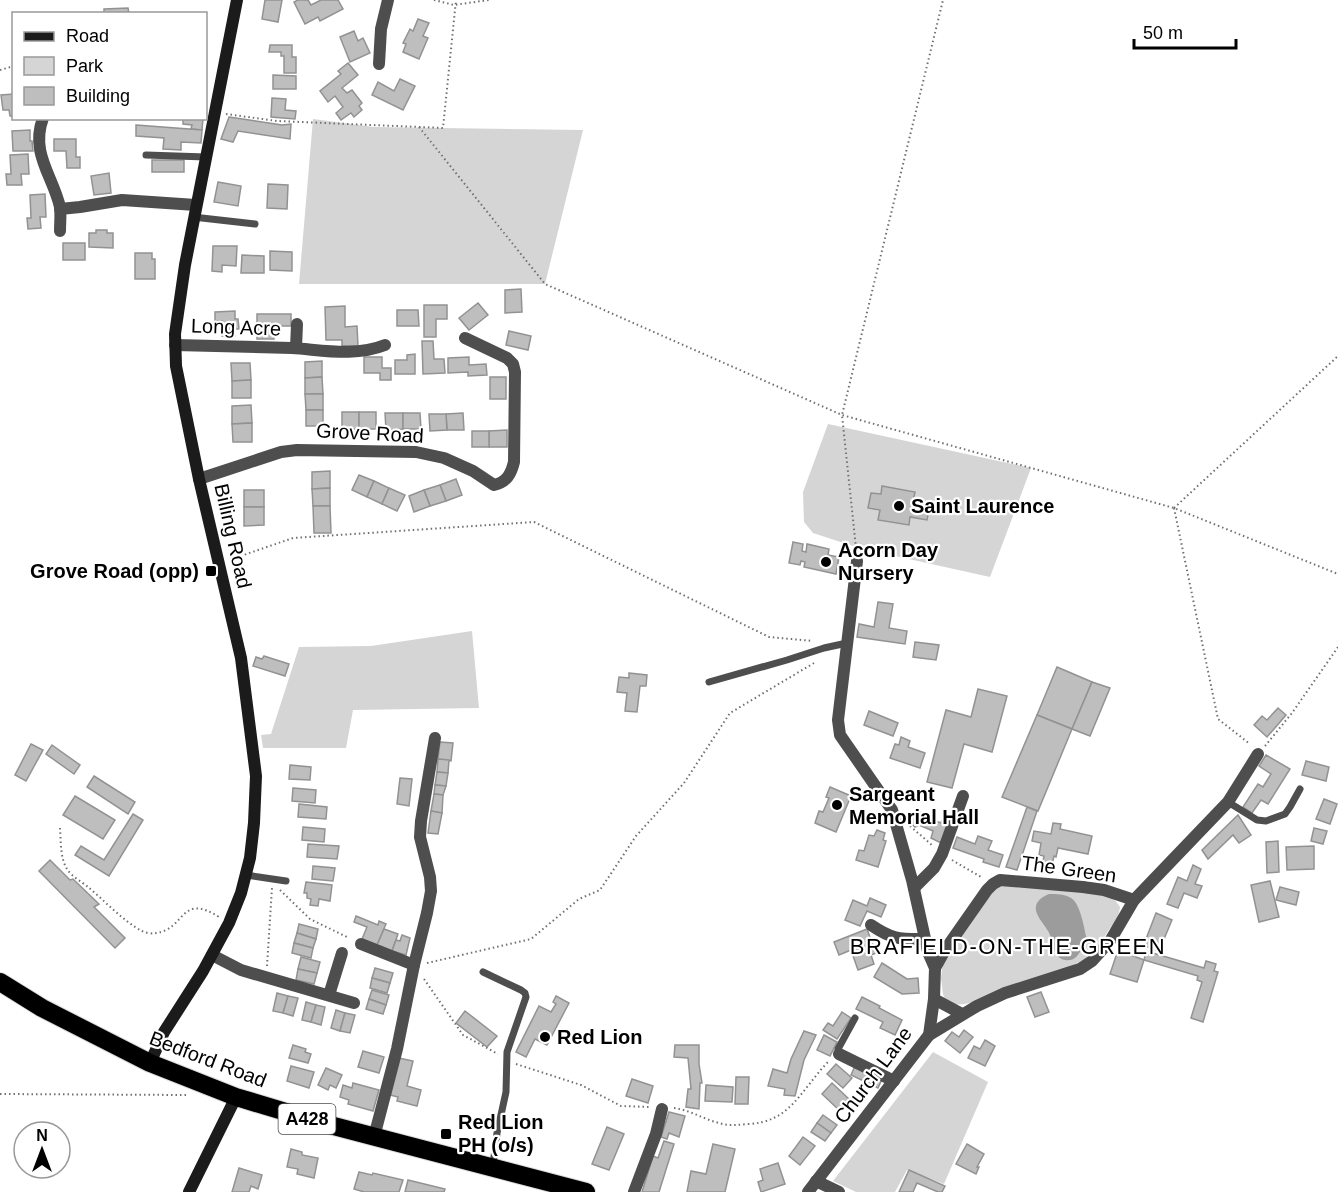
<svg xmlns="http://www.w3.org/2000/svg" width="1338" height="1192" viewBox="0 0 1338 1192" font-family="Arial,sans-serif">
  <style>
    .green { fill: #d5d5d5 }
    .water { fill: #9c9c9c }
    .building { fill: #bebebe; stroke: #929292; stroke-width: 1.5 }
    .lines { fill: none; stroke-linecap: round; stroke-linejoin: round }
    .highway-casing { stroke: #dbdbdb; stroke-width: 20 }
    .path { stroke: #707070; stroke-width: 2; stroke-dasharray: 1.5 3; stroke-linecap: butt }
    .lane { stroke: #4e4e4e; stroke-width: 7 }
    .street { stroke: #4e4e4e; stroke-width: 12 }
    .secondary { stroke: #1b1b1b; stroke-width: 12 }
    .highway { stroke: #000; stroke-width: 18 }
    .poi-dot { fill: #000; stroke: #fff; stroke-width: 2 }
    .labels { text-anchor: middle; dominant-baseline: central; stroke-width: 4.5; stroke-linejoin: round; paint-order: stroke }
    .shield { fill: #fff; stroke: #4c4c4c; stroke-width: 1.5 }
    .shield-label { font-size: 18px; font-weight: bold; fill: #000 }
    .street-label { font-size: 20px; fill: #000; stroke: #fff }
    .poi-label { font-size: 20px; font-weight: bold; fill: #000; stroke: #fff; text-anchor: start }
    .quarter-label { font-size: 22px; letter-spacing: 1.5px; fill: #000; stroke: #fff }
  </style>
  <rect width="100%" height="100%" fill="#fff"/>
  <g class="green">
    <polygon points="313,119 374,127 583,130 545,284 299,284"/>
    <polygon points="828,424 1031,468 990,577 859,548 813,533 804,522 803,492"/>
    <polygon points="472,631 479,708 353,710 346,748 263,748 261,735 271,734 299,647 371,646"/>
    <path d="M 1004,884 C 1027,886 1098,888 1114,900 C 1116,901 1118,904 1120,907 C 1119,917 1114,923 1108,931 C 1103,939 1099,947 1092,953 C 1067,974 1036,977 1007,988 C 988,994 966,1011 946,1002 L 943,994 L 941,978 L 943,962 L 993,889 Z"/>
    <polygon points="933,1052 988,1082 944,1184 907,1170 895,1192 856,1192 833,1181"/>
  </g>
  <path class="water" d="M 1049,894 C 1056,894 1065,894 1071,898 C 1080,903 1084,927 1086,936 C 1088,943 1085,947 1080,952 C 1076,958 1073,961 1065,960 C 1052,958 1054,940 1048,931 C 1044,924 1034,914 1036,906 C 1037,900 1044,896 1049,894 Z"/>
  <g class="building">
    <polygon points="265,0 282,0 278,22 262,19"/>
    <polygon points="298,0 308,0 311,5 321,0 338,0 343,9 320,21 318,17 305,24 294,2"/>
    <polygon points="128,8 129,14 104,14 104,9"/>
    <polygon points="418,19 429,23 423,36 428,38 419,59 403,52 406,44 403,43 410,29 413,31"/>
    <polygon points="354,31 358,41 363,38 370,53 350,62 340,37"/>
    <polygon points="270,45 292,45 292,57 296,57 296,73 284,73 284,56 281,56 281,52 269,52"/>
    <polygon points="348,63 358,75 342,88 347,93 352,90 362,103 359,106 362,110 354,117 351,113 341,120 336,113 343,107 335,96 328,102 320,91 341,74 338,71"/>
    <polygon points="273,75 296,76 296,89 273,89"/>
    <polygon points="400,79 415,86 403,110 372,95 378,82 394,91"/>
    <polygon points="14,94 14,116 10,116 9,110 3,110 1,95"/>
    <polygon points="272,98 286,99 285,110 296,111 295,119 271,117"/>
    <polygon points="229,117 282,125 291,124 290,139 238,131 233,142 221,139"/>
    <polygon points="183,118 203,118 202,130 191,129 192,125 183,124"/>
    <polygon points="136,125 202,130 201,143 181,142 181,150 163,149 164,138 136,136"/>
    <polygon points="30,130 30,141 32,141 33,151 13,151 12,131"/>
    <polygon points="54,139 76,139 76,157 80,157 80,168 67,168 66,151 54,151"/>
    <polygon points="28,154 29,174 21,174 22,185 7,185 6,174 11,174 10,155"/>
    <rect x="152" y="160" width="32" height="12"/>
    <polygon points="109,173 111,193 94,195 91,176"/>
    <polygon points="218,182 241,186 238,206 214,202"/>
    <polygon points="268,184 288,185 287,209 267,208"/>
    <polygon points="45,194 46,217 40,217 41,228 28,229 27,218 31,218 30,195"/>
    <polygon points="96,230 107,230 107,233 113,233 113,248 89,247 89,233 96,233"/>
    <rect x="63" y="243" width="22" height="17"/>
    <polygon points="213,246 237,246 236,266 222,265 222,272 212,271"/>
    <polygon points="270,251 292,252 292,271 270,270"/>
    <polygon points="135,253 152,253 152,259 155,259 155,279 135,279"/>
    <polygon points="242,255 264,256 264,273 241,273"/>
    <polygon points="521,289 522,312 505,313 505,290"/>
    <polygon points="478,303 488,315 469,330 459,318"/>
    <polygon points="424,305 447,305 447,319 436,319 436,337 424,337"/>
    <polygon points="345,306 345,327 357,326 358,346 342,346 342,340 326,340 325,307"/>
    <polygon points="397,310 418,310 419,326 397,326"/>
    <polygon points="235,311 235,319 238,319 239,329 235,329 235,336 222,336 222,321 215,321 215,312"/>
    <polygon points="257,314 291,314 291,326 274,326 274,339 257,339"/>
    <polygon points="509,331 531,336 528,350 506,345"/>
    <polygon points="422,341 433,341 434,359 444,359 445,373 423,374"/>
    <polygon points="415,354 415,374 395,374 395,360 407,360 407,355"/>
    <polygon points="364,357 382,357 382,368 391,368 391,380 380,380 380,373 364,373"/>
    <polygon points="469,357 469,365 486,364 487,375 468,376 468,372 448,373 448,358"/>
    <polygon points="322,361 322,377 305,378 305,362"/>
    <polygon points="231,363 250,363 251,380 232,381"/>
    <polygon points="322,377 323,394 305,394 305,378"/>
    <rect x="490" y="377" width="16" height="22"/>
    <polygon points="251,380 251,398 232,398 232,381"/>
    <polygon points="305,394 323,394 323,410 306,410"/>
    <polygon points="251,405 252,423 232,424 232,406"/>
    <rect x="306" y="410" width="17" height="16"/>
    <rect x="342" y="412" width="17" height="17"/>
    <rect x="359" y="412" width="17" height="17"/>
    <polygon points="385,413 403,413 403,429 386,430"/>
    <polygon points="403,413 420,413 421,429 403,429"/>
    <polygon points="463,413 464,430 447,430 446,414"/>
    <polygon points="429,414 446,414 447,430 430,431"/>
    <polygon points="252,423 252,442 233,442 232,424"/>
    <polygon points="507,430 507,447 489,447 489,431"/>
    <rect x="472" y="431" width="17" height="16"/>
    <polygon points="330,471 330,488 312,489 312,472"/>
    <polygon points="359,475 374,481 367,497 352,490"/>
    <polygon points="456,479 462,495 446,501 440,485"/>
    <polygon points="374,481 389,488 382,504 367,497"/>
    <polygon points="440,485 446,501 430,506 424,490"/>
    <polygon points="882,486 915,492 913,501 930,504 927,520 910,517 909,525 878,520 880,510 868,508 871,493 881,494"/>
    <polygon points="330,488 330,506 313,506 312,489"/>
    <polygon points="389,488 405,495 397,511 382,504"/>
    <rect x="244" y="490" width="20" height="17"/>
    <polygon points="424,490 430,506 414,512 409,496"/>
    <polygon points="313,506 330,506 331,533 314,533"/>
    <polygon points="244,507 264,507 264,525 244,526"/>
    <polygon points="793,542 803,544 802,551 806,552 807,544 829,549 828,555 839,557 836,574 804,567 805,562 801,561 800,565 789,563"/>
    <polygon points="878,602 893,604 889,628 907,631 905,644 857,637 859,624 874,627"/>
    <polygon points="915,642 939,645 936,660 913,657"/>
    <polygon points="264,656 289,664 285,676 253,666 256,657 262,659"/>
    <polygon points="1057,667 1092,682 1072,729 1037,715"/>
    <polygon points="629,673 647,675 646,686 640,686 637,712 625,711 627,693 617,692 619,677 629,678"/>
    <polygon points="1092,682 1110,688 1090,736 1072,729"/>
    <polygon points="978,689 1007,696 992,752 964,744 952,788 927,782 946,710 971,717"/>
    <polygon points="1278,708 1286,715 1267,737 1254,725 1262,716 1267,720"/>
    <polygon points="869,711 898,723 893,736 864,725"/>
    <polygon points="1037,715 1072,729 1038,811 1002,797"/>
    <polygon points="901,737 910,741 908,747 925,753 920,768 890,758 895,744 899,745"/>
    <polygon points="440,742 453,743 451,761 438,759"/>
    <polygon points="31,744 43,750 26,781 15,775"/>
    <polygon points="52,745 80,765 74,774 46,754"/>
    <polygon points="1266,755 1290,769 1268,804 1261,800 1252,813 1243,807 1258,784 1263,787 1271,774 1259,766"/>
    <polygon points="438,759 449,760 448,773 437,772"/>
    <polygon points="1306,761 1329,767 1326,781 1302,775"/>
    <polygon points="290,765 311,767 310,780 289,779"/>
    <polygon points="437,772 448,773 446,786 435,785"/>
    <polygon points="94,776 135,802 128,814 87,787"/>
    <polygon points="400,778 412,779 409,806 397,804"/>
    <polygon points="435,785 446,786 443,795 434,794"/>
    <polygon points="830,787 851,796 836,832 815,823 819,811 823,812 829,798 826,797"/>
    <polygon points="293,788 316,790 315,803 292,801"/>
    <polygon points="434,794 443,795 442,813 431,811"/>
    <polygon points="75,796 115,820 103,839 63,815"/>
    <polygon points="1324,799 1337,804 1330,824 1316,819"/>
    <polygon points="299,804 327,807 326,819 298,817"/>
    <polygon points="1027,807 1037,811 1017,870 1006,867"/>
    <polygon points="917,809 925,817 941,823 944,815 952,819 943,844 931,838 933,831 919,825 915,827 907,820"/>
    <polygon points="431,811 442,813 438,834 428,833"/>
    <polygon points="133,814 143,820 109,876 75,855 81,846 104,860"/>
    <polygon points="1238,815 1251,835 1239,843 1233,835 1208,859 1202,850"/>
    <polygon points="1053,823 1061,824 1060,829 1092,836 1088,854 1058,848 1056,857 1054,856 1050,873 1041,871 1044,856 1039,855 1041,843 1032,841 1034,831 1051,834"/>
    <polygon points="303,827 325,829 324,842 302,840"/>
    <polygon points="1314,828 1327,831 1323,844 1311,841"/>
    <polygon points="877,830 885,833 883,840 886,841 878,867 856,860 859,850 864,851 869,835 874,836"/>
    <polygon points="978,836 992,841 988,850 1003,855 999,867 983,862 984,859 953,848 957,837 975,844"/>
    <polygon points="1278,841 1279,872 1267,873 1266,842"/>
    <polygon points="308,844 339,846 337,859 307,857"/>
    <polygon points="1314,846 1314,869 1287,870 1286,847"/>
    <polygon points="50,860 70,880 73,879 99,904 94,907 125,938 115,948 39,871"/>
    <polygon points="1193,865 1201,869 1195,884 1202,886 1197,898 1184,893 1178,908 1167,904 1178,877 1187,881"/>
    <polygon points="313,866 335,868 333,881 312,879"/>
    <polygon points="1270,881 1279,917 1259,922 1251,885"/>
    <polygon points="306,882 332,885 330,901 319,899 318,906 310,905 311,899 307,898 307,893 304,893"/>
    <polygon points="1280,887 1299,892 1296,905 1276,900"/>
    <polygon points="870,898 886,905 881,917 867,911 860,926 845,920 853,900 867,906"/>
    <polygon points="1156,913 1172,920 1159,951 1145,946 1148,940 1146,939"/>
    <polygon points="356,916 378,925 379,921 386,924 377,945 362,939 367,927 354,922"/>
    <polygon points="299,924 318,929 316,939 297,933"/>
    <polygon points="384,929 398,934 392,951 377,945"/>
    <polygon points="867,929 876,953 871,955 874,964 858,970 851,950 839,955 834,942"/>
    <polygon points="297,933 316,939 313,948 294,943"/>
    <polygon points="402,935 410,938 406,955 392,951 396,940 400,941"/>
    <polygon points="294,943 313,948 311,958 292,953"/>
    <polygon points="1118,950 1144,960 1137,982 1110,974"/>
    <polygon points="1146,951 1204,968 1206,961 1216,964 1214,971 1218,972 1203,1022 1191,1018 1202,982 1197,980 1198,976 1144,960"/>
    <polygon points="301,957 320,962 317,973 298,969"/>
    <polygon points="882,963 907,979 918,978 919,993 902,994 874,977"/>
    <polygon points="375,968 393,973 390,983 372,978"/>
    <polygon points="298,969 317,973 314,984 296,980"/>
    <polygon points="372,978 390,983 387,993 370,988"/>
    <polygon points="372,990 389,995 386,1005 369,999"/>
    <polygon points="1041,992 1049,1012 1035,1017 1027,997"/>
    <polygon points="277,993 288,996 283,1013 273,1011"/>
    <polygon points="288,996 298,998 293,1016 283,1013"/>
    <polygon points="556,996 569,1003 547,1045 535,1039 526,1057 516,1052 539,1006 551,1012 556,1004 553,1002"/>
    <polygon points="862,997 880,1006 879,1008 902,1020 895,1035 880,1028 883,1022 856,1009"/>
    <polygon points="369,999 386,1005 383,1014 366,1009"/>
    <polygon points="306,1002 316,1005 311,1022 302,1020"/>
    <polygon points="316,1005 325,1007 321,1025 311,1022"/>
    <polygon points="336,1010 345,1013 340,1031 331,1028"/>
    <polygon points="465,1011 497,1036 487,1047 456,1023"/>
    <polygon points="842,1012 851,1018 837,1039 823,1030 828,1023 833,1026"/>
    <polygon points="345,1013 355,1015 350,1033 340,1031"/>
    <polygon points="964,1030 973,1037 960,1053 945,1041 952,1032 959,1037"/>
    <polygon points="804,1031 816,1035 804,1060 795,1096 784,1095 785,1089 768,1086 773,1069 787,1073 791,1059"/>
    <polygon points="824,1035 837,1042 830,1056 817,1050"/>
    <polygon points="985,1040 995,1046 985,1066 968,1058 974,1046 980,1049"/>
    <polygon points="293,1045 306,1049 305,1052 311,1054 308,1063 289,1058"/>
    <polygon points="675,1045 699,1045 699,1064 702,1083 700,1083 699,1109 686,1107 688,1089 691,1089 688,1058 674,1057"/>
    <polygon points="363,1051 384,1057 379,1073 358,1067"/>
    <polygon points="399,1058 413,1061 407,1086 421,1090 417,1106 397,1101 398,1097 390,1095"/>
    <polygon points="836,1064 852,1078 843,1088 827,1074"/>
    <polygon points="291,1066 314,1072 309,1088 287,1081"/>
    <polygon points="855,1066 882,1079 878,1088 851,1075"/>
    <polygon points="326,1068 342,1075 336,1088 330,1085 328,1090 318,1085"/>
    <polygon points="736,1077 749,1077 748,1104 735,1104"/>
    <polygon points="632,1079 653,1086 648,1103 626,1096"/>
    <polygon points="353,1083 379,1090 373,1111 348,1104 349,1100 340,1097 343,1085 352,1088"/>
    <polygon points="832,1083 850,1100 840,1111 822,1094"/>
    <polygon points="706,1085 733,1087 732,1102 705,1101"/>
    <polygon points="669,1112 685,1116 679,1137 669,1133 667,1139 661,1137"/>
    <polygon points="823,1115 837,1125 831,1133 817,1123"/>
    <polygon points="817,1123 831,1133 825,1141 811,1132"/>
    <polygon points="607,1127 624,1134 609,1170 592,1164"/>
    <polygon points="803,1137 815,1146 800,1165 789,1156"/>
    <polygon points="664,1141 674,1144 659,1192 642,1192 653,1156 658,1158"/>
    <polygon points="713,1144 735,1149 725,1192 687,1192 691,1171 706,1174"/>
    <polygon points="967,1144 984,1154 977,1167 979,1167 976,1174 956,1164"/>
    <polygon points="291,1149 302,1152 302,1155 318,1158 314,1178 297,1174 298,1169 287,1167"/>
    <polygon points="778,1163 785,1184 761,1192 758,1182 763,1180 760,1169"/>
    <polygon points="239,1168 262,1175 258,1189 251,1186 249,1192 232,1192"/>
    <polygon points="909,1170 945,1186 942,1192 938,1192 917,1183 913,1192 899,1192"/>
    <polygon points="359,1172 372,1175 373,1173 403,1180 399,1192 364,1192 354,1189"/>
    <polygon points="408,1180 445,1189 444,1192 405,1192"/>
  </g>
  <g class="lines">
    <g class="highway-casing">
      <polyline id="highway" points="0,982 42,1008 150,1063 236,1097 326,1124 586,1192"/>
    </g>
    <g class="path">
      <polyline points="434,0 454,5 489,0"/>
      <polyline points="0,70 14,66"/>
      <polyline points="226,114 277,121 443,128 456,0"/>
      <polyline points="419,127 545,284 842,415 1174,508 1338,574"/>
      <polyline points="1174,508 1218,719 1250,744"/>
      <polyline points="1174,508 1338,356"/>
      <polyline points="856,548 842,415 943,0"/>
      <polyline points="232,559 293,538 534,522 769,637 813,641"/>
      <polyline points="1265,746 1292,713 1338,647"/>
      <polyline points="910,826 933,846"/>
      <path d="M 60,828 C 61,841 60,858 67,869 C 71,876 82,882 88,887 C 105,901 123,921 142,931 C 146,933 152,934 156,933 C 186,929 180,892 219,917"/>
      <polyline points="952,860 981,877"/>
      <polyline points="280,890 310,919 349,938"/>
      <polyline points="427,963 531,939 579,899 600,890 636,836 684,783 730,713 814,663"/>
      <polyline points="267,966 272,888"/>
      <polyline points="424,979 463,1035 498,1054"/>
      <polyline points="516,1064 581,1085 621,1106 649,1107"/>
      <polyline points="0,1094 186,1095"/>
      <path d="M 674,1108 C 690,1110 703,1119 719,1123 C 728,1126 737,1125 747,1124 C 791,1123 801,1089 829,1061"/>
    </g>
    <g class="lane">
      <polyline points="146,155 206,157"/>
      <polyline points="193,217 255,224"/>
      <polyline points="709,682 787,660 824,648 847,643"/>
      <polyline points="1228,802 1257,820 1266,821 1285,814 1290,807 1300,789"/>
      <polyline points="246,875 286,881"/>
      <polyline points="483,972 521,990 525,993 526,997 507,1052 506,1092 497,1133 493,1165"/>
      <polyline points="839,1054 838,1049 855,1018"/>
    </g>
    <g class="street">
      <polyline points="379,64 381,29 388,0"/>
      <path d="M 43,118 C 30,153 53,176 60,207 C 61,214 60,223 60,231"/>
      <polyline points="60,209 80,207 122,200 196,205"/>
      <path d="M 175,345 C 214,346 253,347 292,348 C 323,350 355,357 385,345"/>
      <polyline points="296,348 297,324"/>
      <path d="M 199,479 L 281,452 L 297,450 L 416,452 L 444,458 L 473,471 L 494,485 C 507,482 511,474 514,462 L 515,372 L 513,364 L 507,358 L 465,338"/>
      <polyline points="914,888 934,868 942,854 963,796"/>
      <path d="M 871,925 C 893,940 900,939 925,939"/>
      <polyline points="361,944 414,965"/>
      <polyline points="212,955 241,970 354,1003"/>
      <polyline points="935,968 945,950 987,890 993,884 1000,880 1083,887 1104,890 1134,900"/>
      <polyline points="329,995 342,953"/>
      <polyline points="934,999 962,1014"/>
      <polyline points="929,1035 977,1006 1005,993 1080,969 1092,961 1110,941 1134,900 1228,802 1258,754"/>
      <polyline points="839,1054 894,1081"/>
      <polyline points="374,1137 397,1049 414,965 427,913 431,891 430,877 420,837 421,821 435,738"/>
      <polyline points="816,1181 839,1192"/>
      <polyline points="634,1192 656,1134 662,1109"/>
      <polyline points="808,1192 929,1035 934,999 935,968 928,952 912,880 892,810 840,735 838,720 857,561"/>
    </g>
    <g class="secondary">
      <polyline points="150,1063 164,1032 203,971 229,923 241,893 250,858 254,823 256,776 241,658 199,479 176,366 175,334 185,265 237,0"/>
      <polyline points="189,1192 236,1097"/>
    </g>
    <use href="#highway" class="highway"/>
  </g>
  <g class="poi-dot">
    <circle cx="899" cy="506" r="6"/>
    <circle cx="826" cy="562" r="6"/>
    <rect x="205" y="565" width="12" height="12" rx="3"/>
    <circle cx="837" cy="805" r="6"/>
    <circle cx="545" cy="1037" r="6"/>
    <rect x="440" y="1128" width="12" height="12" rx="3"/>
  </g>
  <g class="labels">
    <rect class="shield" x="278.5" y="1104" width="57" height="30" rx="4.5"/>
    <g class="shield-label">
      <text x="307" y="1119">A428</text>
    </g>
    <g class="street-label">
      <text transform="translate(236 327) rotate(2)">Long Acre</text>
      <text transform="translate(370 433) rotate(3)">Grove Road</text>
      <text transform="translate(233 536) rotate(77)">Billing Road</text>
      <text transform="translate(1069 869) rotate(8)">The Green</text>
      <text transform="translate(208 1059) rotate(21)">Bedford Road</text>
      <text transform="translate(873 1075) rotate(-53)">Church Lane</text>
    </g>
    <g class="poi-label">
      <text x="911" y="506">Saint Laurence</text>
      <text x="838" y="550">Acorn Day<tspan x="838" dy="23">Nursery</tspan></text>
      <text x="199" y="571" text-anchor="end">Grove Road (opp)</text>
      <text x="849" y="794">Sargeant<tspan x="849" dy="23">Memorial Hall</tspan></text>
      <text x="557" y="1037">Red Lion</text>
      <text x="458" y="1122">Red Lion<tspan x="458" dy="23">PH (o/s)</tspan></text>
    </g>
    <g class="quarter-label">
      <text x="1008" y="946">BRAFIELD-ON-THE-GREEN</text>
    </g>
  </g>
  <rect x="12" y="12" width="195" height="108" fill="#ffffff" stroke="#999999" stroke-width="1.5"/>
  <rect x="24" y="32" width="30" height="9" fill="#1b1b1b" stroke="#999999" stroke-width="1.5"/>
  <text x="66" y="42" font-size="18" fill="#000000">Road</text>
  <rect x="24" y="57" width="30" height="18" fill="#d5d5d5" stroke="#999999" stroke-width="1.5"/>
  <text x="66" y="72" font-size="18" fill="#000000">Park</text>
  <rect x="24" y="87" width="30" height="18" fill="#bebebe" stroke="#999999" stroke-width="1.5"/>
  <text x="66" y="102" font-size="18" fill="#000000">Building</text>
  <g transform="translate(42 1150)"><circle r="28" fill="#ffffff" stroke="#999999" stroke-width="1.5"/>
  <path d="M0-4.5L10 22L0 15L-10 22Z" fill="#000000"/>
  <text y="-9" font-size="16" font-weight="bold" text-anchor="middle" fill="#000000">N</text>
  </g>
  <path d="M1134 39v9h102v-9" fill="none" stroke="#000000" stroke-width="3"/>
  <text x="1143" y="39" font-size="18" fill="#000000" stroke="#ffffff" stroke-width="4.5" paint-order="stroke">50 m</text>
</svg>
